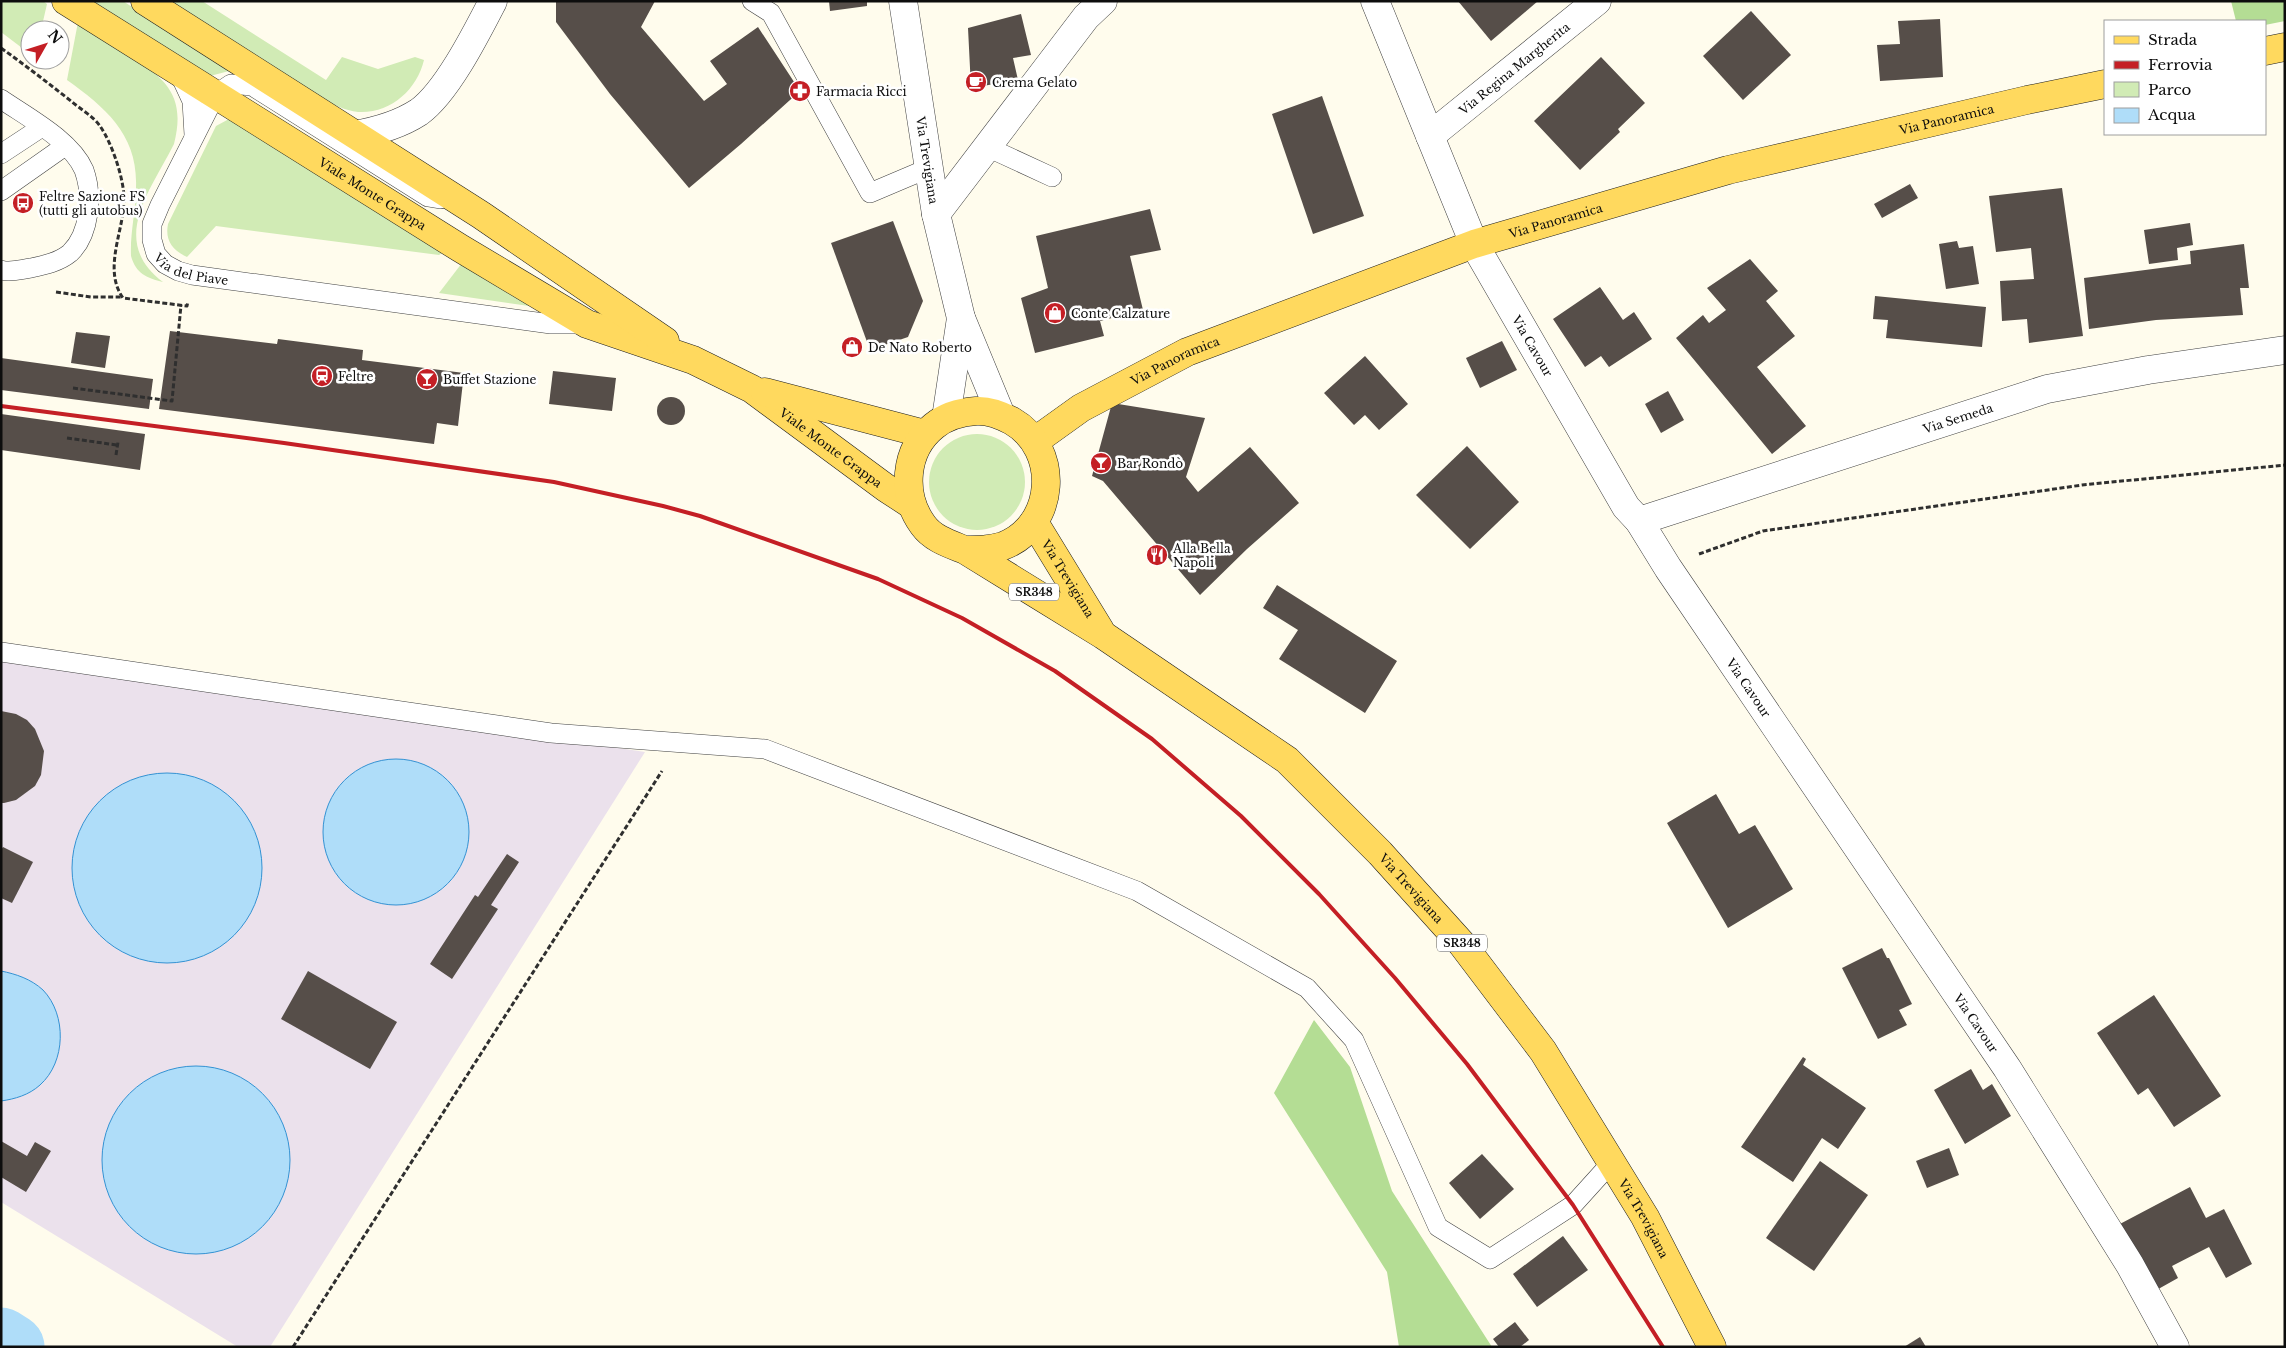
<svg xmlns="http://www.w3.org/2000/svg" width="2286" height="1348" viewBox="0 0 2286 1348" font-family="'Libre Baskerville',serif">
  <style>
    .industrial { fill: #ebe1ec }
    .green { fill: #d1ebb5 }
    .forest { fill: #b4dd94 }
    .water { fill: #afddf9; stroke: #3392d3 }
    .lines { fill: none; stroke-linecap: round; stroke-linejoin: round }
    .river { stroke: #afddf9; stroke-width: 65 }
    .building { fill: #564e49 }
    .service-casing { stroke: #404040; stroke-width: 20 }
    .minor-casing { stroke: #404040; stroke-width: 29 }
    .tertiary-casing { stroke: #404040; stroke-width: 29 }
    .primary-casing { stroke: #1e1e1e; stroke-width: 29 }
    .path { stroke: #2f2f2f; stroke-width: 3; stroke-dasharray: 5 2.5; stroke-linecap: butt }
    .service { stroke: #fff; stroke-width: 19 }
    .minor { stroke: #fff; stroke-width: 28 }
    .tertiary { stroke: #fff; stroke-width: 28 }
    .primary { stroke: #ffd95e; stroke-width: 28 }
    .rail { stroke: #c41f25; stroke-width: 4 }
    .labels { text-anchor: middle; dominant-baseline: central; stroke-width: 5; stroke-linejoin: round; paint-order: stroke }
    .shield { fill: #fff; stroke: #565656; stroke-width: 1 }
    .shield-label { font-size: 11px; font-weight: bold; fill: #0d0d0d }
    .street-label { font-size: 12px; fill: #0d0d0d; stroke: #fff }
    .poi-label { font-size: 12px; fill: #0d0d0d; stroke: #fff; text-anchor: start }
  </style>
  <rect width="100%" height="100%" fill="#fffced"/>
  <polygon class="industrial" points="1,653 645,752 270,1347 238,1347 1,1202"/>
  <g class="green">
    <polygon points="1,1 43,1 47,4 41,30 30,30 30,54 1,32"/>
    <polygon points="92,1 123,1 229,71 210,76"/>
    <path d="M 168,1 L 202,1 L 326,80 L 342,57 L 378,69 L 415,57 L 424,60 C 417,90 390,114 358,112 C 334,110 295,82 274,69 C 239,46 203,24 168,1 Z"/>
    <path d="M 78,22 C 95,33 113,44 130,56 C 167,79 186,97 174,144 C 151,190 108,241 163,282 C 147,278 136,274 131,256 C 130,233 136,210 136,187 C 138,135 106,108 67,80 Z"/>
    <path d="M 229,119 L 445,251 L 439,255 L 216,226 L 187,257 C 171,250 165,239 168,224 L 216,126 Z"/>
    <polygon points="462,263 536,307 439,293"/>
    <circle cx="977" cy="482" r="48"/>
  </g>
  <g class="forest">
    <polygon points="2231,1 2285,1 2285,21 2265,25 2265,21 2236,21"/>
    <polygon points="1314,1020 1350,1067 1392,1191 1492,1347 1399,1347 1387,1272 1274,1093"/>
  </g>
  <g class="water">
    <circle cx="396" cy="832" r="73"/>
    <circle cx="167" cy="868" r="95"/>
    <path d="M 1,971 C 16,974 31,979 43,990 C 67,1015 66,1062 40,1085 C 29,1095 15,1099 1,1101 Z"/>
    <circle cx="196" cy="1160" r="94"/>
  </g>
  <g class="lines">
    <polyline class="river" points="1,1340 12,1347"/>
  </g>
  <g class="building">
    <polygon points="556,1 655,1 641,27 704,101 727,84 710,61 758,27 800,91 741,144 689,188 610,94 556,22"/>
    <polygon points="829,1 867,1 867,6 830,11"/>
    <polygon points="1458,1 1538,1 1491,41"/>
    <polygon points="1751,11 1791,55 1743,100 1703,56"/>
    <polygon points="1021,14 1031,55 1013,58 1018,80 971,88 968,28"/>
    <polygon points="1940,19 1943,77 1880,81 1877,45 1900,44 1898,21"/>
    <polygon points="1601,57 1645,103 1618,129 1620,132 1580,170 1534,121"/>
    <polygon points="1322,96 1364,216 1313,234 1272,114"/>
    <polygon points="1910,184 1918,198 1882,218 1874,204"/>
    <polygon points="2062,188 2083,336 2029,343 2027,319 2002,321 2000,281 2034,279 2031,248 1996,252 1989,196"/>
    <polygon points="1150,209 1161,250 1130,256 1143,310 1100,321 1104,336 1035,353 1021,298 1048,288 1036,236"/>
    <polygon points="893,221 923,301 908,337 870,350 831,243"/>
    <polygon points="2190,223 2193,245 2177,248 2178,260 2149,264 2144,230"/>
    <polygon points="1957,241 1959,248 1973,246 1979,284 1946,289 1939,244"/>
    <polygon points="2244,244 2249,288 2240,288 2243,315 2156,320 2089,329 2084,278 2191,264 2190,251"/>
    <polygon points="1750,259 1778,291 1766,301 1795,336 1757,367 1806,426 1772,454 1676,338 1703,315 1709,323 1726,310 1707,288"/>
    <polygon points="1600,287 1623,320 1634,312 1652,339 1609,367 1601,356 1585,367 1553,319"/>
    <polygon points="1875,296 1986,307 1982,347 1886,338 1888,320 1873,319"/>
    <polygon points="170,331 277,344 278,339 363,350 362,360 464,373 458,426 437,423 434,444 159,409"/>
    <polygon points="76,332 110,336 105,368 71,363"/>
    <polygon points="1502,341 1517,370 1480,388 1466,358"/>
    <polygon points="1365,356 1408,404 1379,430 1365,415 1354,425 1324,393"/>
    <polygon points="1,358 153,379 149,409 1,390"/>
    <polygon points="553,371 616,378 612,411 549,404"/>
    <polygon points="1668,391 1684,420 1661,433 1645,404"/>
    <circle cx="671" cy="411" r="14"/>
    <polygon points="1112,403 1205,418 1186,477 1198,492 1250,447 1299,503 1247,549 1200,595 1103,481 1092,476"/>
    <polygon points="1,414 145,434 140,470 1,450"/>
    <polygon points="1467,446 1519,502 1470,549 1416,495"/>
    <polygon points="1277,585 1397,661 1365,713 1279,659 1298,630 1263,608"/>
    <polygon points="1,711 16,714 27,720 35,729 44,751 41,775 35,786 16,800 4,803 1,803"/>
    <polygon points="1716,794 1739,834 1755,825 1793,889 1728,928 1667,823"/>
    <polygon points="3,847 33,862 12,903 1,898 1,850"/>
    <polygon points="507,854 519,862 491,905 498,909 452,979 430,964 475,895 478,897"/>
    <polygon points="1882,948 1887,958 1889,958 1912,1004 1899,1010 1907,1025 1878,1039 1842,968"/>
    <polygon points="308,971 397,1022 370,1069 281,1019"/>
    <polygon points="2154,995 2221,1096 2174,1127 2148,1088 2138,1095 2097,1033"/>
    <polygon points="1803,1057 1806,1059 1803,1065 1866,1108 1838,1149 1822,1138 1793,1182 1741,1147"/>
    <polygon points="1971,1069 1983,1090 1992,1084 2011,1116 1965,1144 1934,1090"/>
    <polygon points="1,1141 27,1156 35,1142 51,1151 26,1192 1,1177"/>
    <polygon points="1949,1148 1959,1175 1927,1188 1916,1161"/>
    <polygon points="1482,1154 1514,1189 1480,1219 1449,1183"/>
    <polygon points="1820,1161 1868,1195 1814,1271 1766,1238"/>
    <polygon points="2190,1187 2206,1218 2224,1209 2252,1264 2226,1278 2209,1247 2172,1266 2178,1278 2153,1292 2118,1225"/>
    <polygon points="1563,1236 1588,1270 1537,1307 1513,1274"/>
    <polygon points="1515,1322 1529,1340 1520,1347 1499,1347 1493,1339"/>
    <polygon points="1920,1337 1926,1347 1904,1347"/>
  </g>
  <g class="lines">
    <g class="service-casing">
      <g id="service">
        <polyline points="752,1 771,13 870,193 929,168"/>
        <polyline points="179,73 192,101 194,135"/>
        <path d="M 1,99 C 27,117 71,140 84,170 C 93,195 90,234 70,253 C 59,262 45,265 31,268 C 22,269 11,273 1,270"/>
        <polyline points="987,147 1052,177"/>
        <polyline points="1,154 42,127"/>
        <polyline points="1,191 65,146"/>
        <path id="s1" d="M 440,199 L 428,197 L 252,86 L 231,84 L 216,94 L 160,205 L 152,224 L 152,240 L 156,254 L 165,264 L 178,271 L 192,275 L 551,324 L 584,324"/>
        <polyline points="1,652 551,733 765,749 1137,891 1307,988 1354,1040 1438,1227 1490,1259 1573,1205 1611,1163"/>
      </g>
    </g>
    <g class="minor-casing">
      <g id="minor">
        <path id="s2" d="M 1375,1 L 1474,244 L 1626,507 L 1639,521 L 1668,568 L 2007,1068 L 2130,1265 L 2175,1347"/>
        <path id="s3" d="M 1430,136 L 1597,1"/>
        <polyline points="936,214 1086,17 1103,1"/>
        <path id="s4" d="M 1639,521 L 2047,389 L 2148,370 L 2285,350"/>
      </g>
    </g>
    <g class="tertiary-casing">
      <g id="tertiary">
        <path id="s5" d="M 903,1 L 936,214 L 961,318 L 1001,415"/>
        <path d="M 354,135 C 378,131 399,125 419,112 C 447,92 477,32 493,1"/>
        <polyline points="946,418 961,318"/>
      </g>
    </g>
    <g class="primary-casing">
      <g id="primary">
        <path id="s6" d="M 66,1 L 460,248 L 587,324 L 693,360 L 752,389 L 886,488 L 912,505"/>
        <polyline points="145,1 481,215 665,341"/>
        <polyline points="2265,51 2285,47"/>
        <polyline points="765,392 925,434"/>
        <path id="s7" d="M 1035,441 L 1081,408 L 1187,352 L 1474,244 L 1728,170 L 2027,100 L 2105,84"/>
        <path id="s8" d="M 1034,522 L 1100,630"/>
        <path id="s9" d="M 965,550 C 979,550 990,550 1003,546 C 1056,526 1061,449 1012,421 C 1001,415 989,410 976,411 C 961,412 946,416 934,426 C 904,450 901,495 923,525 C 933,539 950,544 965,550 L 1103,635 L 1287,760 L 1380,853 L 1462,944 L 1543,1051 L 1645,1217 L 1712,1347"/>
      </g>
    </g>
    <g class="path">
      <path d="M 1,48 C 25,65 48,83 71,101 C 80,109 93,116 100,126 C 112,143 125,181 124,202 C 123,232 103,270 123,298 L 187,306 L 188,301"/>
      <polyline points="56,292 91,297 122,297"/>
      <polyline points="73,388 172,401 181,305"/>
      <polyline points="67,438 117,445"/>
      <polyline points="116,455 118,442"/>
      <polyline points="1699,554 1763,531 2082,485 2285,465"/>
      <polyline points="293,1347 662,771"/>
    </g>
    <use href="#service" class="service"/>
    <use href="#minor" class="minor"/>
    <use href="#tertiary" class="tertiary"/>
    <use href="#primary" class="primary"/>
    <polyline class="rail" points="1,406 284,443 554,482 663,506 700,516 878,579 962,618 1055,671 1152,739 1241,816 1319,894 1395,978 1467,1064 1573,1205 1663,1347"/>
  </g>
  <defs>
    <g id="cafe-disc" transform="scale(1.125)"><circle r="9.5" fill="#c41f25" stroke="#fff"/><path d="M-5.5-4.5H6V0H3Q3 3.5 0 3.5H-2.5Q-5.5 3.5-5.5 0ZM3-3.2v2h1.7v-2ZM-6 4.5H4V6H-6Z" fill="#fff"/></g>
    <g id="pharmacy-disc" transform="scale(1.125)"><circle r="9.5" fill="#c41f25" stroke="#fff"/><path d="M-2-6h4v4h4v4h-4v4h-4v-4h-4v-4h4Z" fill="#fff"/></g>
    <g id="bus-disc" transform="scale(1.125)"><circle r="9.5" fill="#c41f25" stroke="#fff"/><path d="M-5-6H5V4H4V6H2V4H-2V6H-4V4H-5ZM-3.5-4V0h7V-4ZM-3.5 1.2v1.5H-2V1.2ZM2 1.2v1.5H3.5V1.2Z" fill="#fff"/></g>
    <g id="shop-disc" transform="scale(1.125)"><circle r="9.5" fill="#c41f25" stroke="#fff"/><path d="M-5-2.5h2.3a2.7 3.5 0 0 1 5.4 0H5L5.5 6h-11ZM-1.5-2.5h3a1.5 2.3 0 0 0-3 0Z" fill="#fff"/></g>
    <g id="station-disc" transform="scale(1.125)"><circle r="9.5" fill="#c41f25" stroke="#fff"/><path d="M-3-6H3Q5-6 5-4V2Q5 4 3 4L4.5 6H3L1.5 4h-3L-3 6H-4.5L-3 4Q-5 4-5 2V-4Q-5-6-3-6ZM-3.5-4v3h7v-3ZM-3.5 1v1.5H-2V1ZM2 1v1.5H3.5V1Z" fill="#fff"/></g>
    <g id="bar-disc" transform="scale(1.125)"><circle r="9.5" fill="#c41f25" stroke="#fff"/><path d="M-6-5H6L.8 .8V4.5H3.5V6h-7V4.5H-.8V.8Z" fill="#fff"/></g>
    <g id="restaurant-disc" transform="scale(1.125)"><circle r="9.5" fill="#c41f25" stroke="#fff"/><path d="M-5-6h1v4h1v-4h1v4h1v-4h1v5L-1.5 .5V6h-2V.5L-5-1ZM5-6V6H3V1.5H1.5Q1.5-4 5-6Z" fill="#fff"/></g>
  </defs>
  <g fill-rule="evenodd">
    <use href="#cafe-disc" x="976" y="82"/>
    <use href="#pharmacy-disc" x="800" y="91"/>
    <use href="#bus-disc" x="23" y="203"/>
    <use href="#shop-disc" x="1055" y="313"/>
    <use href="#shop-disc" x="852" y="347"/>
    <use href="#station-disc" x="322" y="376"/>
    <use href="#bar-disc" x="427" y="379"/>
    <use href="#bar-disc" x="1101" y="463"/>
    <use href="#restaurant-disc" x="1157" y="555"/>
  </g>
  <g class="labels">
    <g class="shield">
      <rect x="1009" y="583.5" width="50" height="17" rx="4"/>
      <rect x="1437" y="934.5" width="50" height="17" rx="4"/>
    </g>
    <g class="shield-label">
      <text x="1034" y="592">SR348</text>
      <text x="1462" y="943">SR348</text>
    </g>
    <g class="street-label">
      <text stroke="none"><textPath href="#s3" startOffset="108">Via Regina Margherita</textPath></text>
      <text stroke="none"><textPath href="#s7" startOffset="972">Via Panoramica</textPath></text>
      <text stroke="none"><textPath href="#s5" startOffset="161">Via Trevigiana</textPath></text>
      <text stroke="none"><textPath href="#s6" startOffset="362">Viale Monte Grappa</textPath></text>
      <text stroke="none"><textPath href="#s7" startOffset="568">Via Panoramica</textPath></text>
      <text stroke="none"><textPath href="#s1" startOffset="475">Via del Piave</textPath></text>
      <text stroke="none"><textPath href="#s2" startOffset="380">Via Cavour</textPath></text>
      <text stroke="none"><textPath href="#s7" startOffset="162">Via Panoramica</textPath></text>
      <text stroke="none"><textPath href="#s4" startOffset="335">Via Semeda</textPath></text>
      <text stroke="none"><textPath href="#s6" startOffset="889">Viale Monte Grappa</textPath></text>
      <text stroke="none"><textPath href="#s8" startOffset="66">Via Trevigiana</textPath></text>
      <text stroke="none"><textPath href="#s2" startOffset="785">Via Cavour</textPath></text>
      <text stroke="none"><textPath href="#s9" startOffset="999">Via Trevigiana</textPath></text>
      <text stroke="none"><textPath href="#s2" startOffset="1190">Via Cavour</textPath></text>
      <text stroke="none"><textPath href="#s9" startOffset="1404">Via Trevigiana</textPath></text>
    </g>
    <g class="poi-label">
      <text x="992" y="82">Crema Gelato</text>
      <text x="816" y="91">Farmacia Ricci</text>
      <text x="39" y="196">Feltre Sazione FS<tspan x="39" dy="14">(tutti gli autobus)</tspan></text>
      <text x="1071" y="313">Conte Calzature</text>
      <text x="868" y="347">De Nato Roberto</text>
      <text x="338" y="376">Feltre</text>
      <text x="443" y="379">Buffet Stazione</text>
      <text x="1117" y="463">Bar Rondò</text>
      <text x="1173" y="548">Alla Bella<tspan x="1173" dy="14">Napoli</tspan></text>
    </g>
  </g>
  <rect width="2286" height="1348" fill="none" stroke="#0d0d0d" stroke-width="5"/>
  <rect x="2104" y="20" width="162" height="115" fill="#ffffff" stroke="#9e9e9e"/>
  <rect x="2114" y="36" width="25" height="8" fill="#ffd95e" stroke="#9e9e9e"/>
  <text x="2148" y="45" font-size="15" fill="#0d0d0d">Strada</text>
  <rect x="2114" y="61" width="25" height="8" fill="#c41f25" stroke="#9e9e9e"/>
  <text x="2148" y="70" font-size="15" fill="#0d0d0d">Ferrovia</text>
  <rect x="2114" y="82" width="25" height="15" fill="#d1ebb5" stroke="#9e9e9e"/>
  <text x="2148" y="95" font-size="15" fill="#0d0d0d">Parco</text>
  <rect x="2114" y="108" width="25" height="15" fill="#afddf9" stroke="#9e9e9e"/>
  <text x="2148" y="120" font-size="15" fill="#0d0d0d">Acqua</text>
  <g transform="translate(45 45) rotate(51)"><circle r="24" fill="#ffffff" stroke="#9e9e9e"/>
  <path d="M0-4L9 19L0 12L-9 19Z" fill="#c41f25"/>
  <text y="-8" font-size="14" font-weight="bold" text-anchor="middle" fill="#0d0d0d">N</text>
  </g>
</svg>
